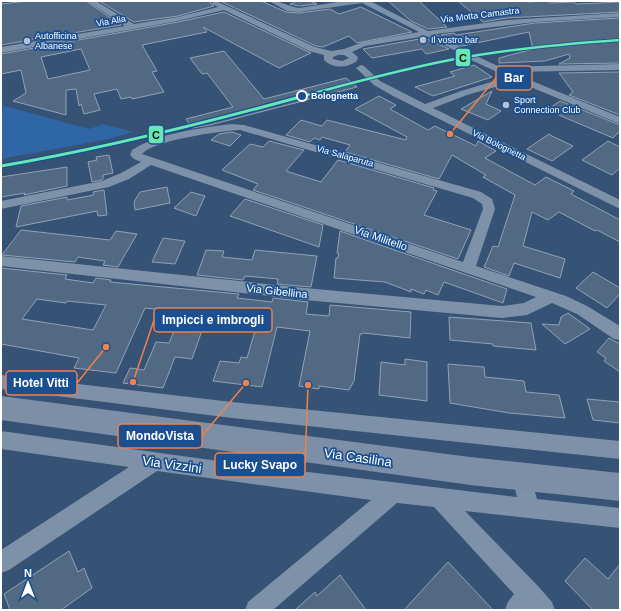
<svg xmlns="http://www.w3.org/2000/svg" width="621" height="611" font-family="Helvetica,sans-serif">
	<rect width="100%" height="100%" fill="#365274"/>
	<!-- green -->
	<path fill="#2f66a5" d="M1,105L89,129L103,124L133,132L109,139L1,159Z"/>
	<!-- building -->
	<g fill="#526984" stroke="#92a2b6" fill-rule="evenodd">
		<path d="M28,1H86L121,25L1,45V4Z"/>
		<path d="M99,1H212L210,3L214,6L178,16L134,22Z"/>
		<path d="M220,1H261L286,12L299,13L330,9L339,14L361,7L412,32L357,43L349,36L323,47L316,46Z"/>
		<path d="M297,1H310L317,4L299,6L290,4Z"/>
		<path d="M388,1H419L447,27L428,29L411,21Z"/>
		<path d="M458,1H527V2L547,1L550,3L574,2L576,4L620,2V12L507,18L483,22Z"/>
		<path d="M224,12L311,53L279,68L203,27L207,32L142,45L157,71L152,72L164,92L132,99L131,97L121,99L117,89L94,94L100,110L84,114L81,104L79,106L76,89L66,90V115L13,101L26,93L21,70L1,74V54L178,22ZM81,49L90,70L48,79L41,57Z"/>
		<path d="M620,18V63L559,64L570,58L569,54L545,61L499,63V58L533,49L529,32L462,46L441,35L454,33L456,35L535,23Z"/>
		<path d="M425,38L449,49L426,54L422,49L372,58L363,49Z"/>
		<path d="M224,51L264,99L346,78L357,87L210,125L192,128L186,119L233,107L207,73L202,74L190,58Z"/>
		<path d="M474,65L492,77L433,96L415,87L455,76L450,72Z"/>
		<path d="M620,72V115L569,95L573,92L559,73Z"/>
		<path d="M492,91L486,104L501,111L488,120L461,109Z"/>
		<path d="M379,96L396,105L390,109L428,130L435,126L470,143L476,146L478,141L496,151L485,158L535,185L546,177L574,191L571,194L620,220V242L597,230L595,231L559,212L548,220L532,212L523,246L565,259L560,278L514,263L509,276L484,267L493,246L498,247L515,195L483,177L486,175L452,155L439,179L345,152L350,145L322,137L320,140L314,138L310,142L286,135L301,120L322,126L327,120L406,140L407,137L355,109Z"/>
		<path d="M560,101L620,125V131L613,138L547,110Z"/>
		<path d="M232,132L241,135L230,146L211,140L219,134Z"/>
		<path d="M549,134L552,136L573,146L552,161L527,149Z"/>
		<path d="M269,141L304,150L286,171L321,182L338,160L434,188L433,190L437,191L424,215L471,230L458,259L253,190L258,184L222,170L250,144L263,147Z"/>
		<path d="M608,141L620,147V168L612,175L582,160Z"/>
		<path d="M109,155L113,173L103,175V179L102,180L92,182L88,162L97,160L96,157Z"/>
		<path d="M67,167V186L24,195L25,193L1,197V177Z"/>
		<path d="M167,187L170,203L135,210L134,202L140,192Z"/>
		<path d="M104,190L107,215L98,216L97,211L16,227L21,206L67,197V200L94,195L93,192Z"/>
		<path d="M191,192L205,196L196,216L174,208Z"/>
		<path d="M245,199L323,225L319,247L230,216Z"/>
		<path d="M21,230L110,240L116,231L137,234L118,267L103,265L105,261L78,257L75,262L2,255Z"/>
		<path d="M340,231L507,289L503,303L444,282L438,295L426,290L424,294L411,289V292L385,282L334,278L336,258H338L339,253H337Z"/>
		<path d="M163,238L185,241L175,264L152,262Z"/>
		<path d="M206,250L224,251L222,257L252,260L255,250L317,256L311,287L277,284L278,279L245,276L243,280L197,275Z"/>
		<path d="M1,268L67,275L65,279L93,283L96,278L111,280L110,282L239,294L237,298L272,302L273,298L308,302L306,314L329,316L330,305L411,312L410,338L363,333L362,334H360L354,381L349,390L319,386V389L299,386L310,331L277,327L262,387L213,381L220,361L239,363L241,357L247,358L257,324L206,319L192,359L175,357L163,388L123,383L130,368L144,370L156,342L169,343L182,312L145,308L116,373L74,368L79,358L1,344ZM37,299L66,303L67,301L106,305L93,330L22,319Z"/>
		<path d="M593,272L620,288V294L607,308L576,288Z"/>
		<path d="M568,313L590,329L565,344L542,324L559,325L561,317Z"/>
		<path d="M449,317L531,323L536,350L493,346V344L450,340Z"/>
		<path d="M609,338L618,343L620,342V372L604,361L606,358L597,352Z"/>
		<path d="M405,359L427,362V401L379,395L381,362L405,365Z"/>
		<path d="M448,364L484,367L485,377L524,381L526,392L559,395L565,418L509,413L450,403Z"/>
		<path d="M587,399L620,402V423L593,420Z"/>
		<path d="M69,551L78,572L84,568L92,588L61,610H10L4,594Z"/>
		<path d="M585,558L608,579L620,564V610H593L565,581Z"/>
		<path d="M448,562L493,610H404Z"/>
		<path d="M340,575L366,610H295L315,592L317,596Z"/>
	</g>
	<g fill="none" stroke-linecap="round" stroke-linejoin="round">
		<!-- minor -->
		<g fill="#7d92a8" fill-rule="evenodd">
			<path d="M87,1H96L134,24L178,17L218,7L211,3L216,1L315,47L331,51L344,49L363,42L419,32L362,3L299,12L287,11L269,1C282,1 287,6 299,8L344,1H370L428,31L507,20L620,13V17L535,22L436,34L461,47L462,49L461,51L458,52L426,36L365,46L352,52L358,57L357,61C348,68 333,69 324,60V55L309,51L224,10L178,21L1,53V47L125,26ZM338,55H344L349,58L342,61L333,59V57Z"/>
			<path d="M474,55L500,67L620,64V70L510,72L620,117V124L516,81L467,95L433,108L620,200V209L393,96L374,85L356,68L361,65L364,66L380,81L425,104L461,91L508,77L471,60L470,58L471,56Z"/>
			<path d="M231,124L244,125L481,192L492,199L495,209L476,266L566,296L587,306L620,326V340L614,339L577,314L552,303L527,315L502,318L305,300L1,266V256L305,288L502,306L524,303L536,297L151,165L129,179L109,187L1,209V201L102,181L121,173L141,162L134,159L130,155L132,150C158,133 201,128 231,124ZM240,130L473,198L482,204L483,209L463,262L142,154C154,140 220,131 240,130Z"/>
			<path d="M1,375L232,402L620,441V459L232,418L1,389Z"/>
			<path d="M1,431L233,463L517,497L512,477L515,470L522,467L529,470L537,499L620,508V528L465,511L537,585L552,602L555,610H505L508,602L514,594L434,507L397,503L273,610H245L248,602L371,500L157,471L9,570L1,573V550L129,467L1,449Z"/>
		</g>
		<!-- primary -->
		<path fill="#7d8ea7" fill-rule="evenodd" d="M1,396L470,457L620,473V501L470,485L1,420Z"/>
		<!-- metro-1-far1 casing -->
		<g stroke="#1b4f8f" stroke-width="4">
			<path id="metro-1-far1" d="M296,98C347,84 399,70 450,60C506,49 563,44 620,40"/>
		</g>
		<!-- metro-1 casing -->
		<g stroke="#1b4f8f" stroke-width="5.5">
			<path id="metro-1" d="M1,166C102,149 201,124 300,97"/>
		</g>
		<!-- metro-1-far1 -->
		<use href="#metro-1-far1" stroke="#66e7b3" stroke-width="2.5"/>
		<!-- metro-1 -->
		<use href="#metro-1" stroke="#66e7b3" stroke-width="3"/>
	</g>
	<!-- markers -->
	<g fill="#b9c2ce" stroke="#1b4f8f" stroke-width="1.5">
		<circle cx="423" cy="40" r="4"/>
		<circle cx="27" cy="41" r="4"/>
		<circle cx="506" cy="105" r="4"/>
	</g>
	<circle fill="#1b4f8f" stroke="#fff" stroke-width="2" cx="302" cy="96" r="5"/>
	<g text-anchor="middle" stroke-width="3.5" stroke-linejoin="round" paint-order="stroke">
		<!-- far-street labels -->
		<g font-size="9" fill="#fff" stroke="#1b4f8f">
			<text transform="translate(480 15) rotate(-7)" y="3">Via Motta Camastra</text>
			<text transform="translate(111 21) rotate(-10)" y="3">Via Alia</text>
			<text transform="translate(499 145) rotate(26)" y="3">Via Bolognetta</text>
			<text transform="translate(345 156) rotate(16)" y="3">Via Salaparuta</text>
		</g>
		<!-- far-poi labels -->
		<g font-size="9" fill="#fff" stroke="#1b4f8f" text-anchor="start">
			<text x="35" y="39">Autofficina<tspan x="35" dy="10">Albanese</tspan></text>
			<text x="431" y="43">Il vostro bar</text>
			<text x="514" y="103">Sport<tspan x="514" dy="10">Connection Club</tspan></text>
		</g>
		<!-- far-stop labels -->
		<g font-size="9" font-weight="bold" fill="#fff" stroke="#1b4f8f" text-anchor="start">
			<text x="311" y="99">Bolognetta</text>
		</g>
		<!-- street labels -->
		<g font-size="11" fill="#fff" stroke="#1b4f8f">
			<text transform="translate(381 238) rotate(19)" y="4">Via Militello</text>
			<text transform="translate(277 291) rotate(6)" y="4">Via Gibellina</text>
		</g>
		<!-- near-street labels -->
		<g font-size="13" fill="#fff" stroke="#1b4f8f">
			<text transform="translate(358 457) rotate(8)" y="5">Via Casilina</text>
			<text transform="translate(172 464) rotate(8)" y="5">Via Vizzini</text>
		</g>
	</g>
	<!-- callouts -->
	<path fill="none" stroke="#ee8249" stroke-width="1.5" d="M450 134L496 78M133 382L154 320M106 347L77 383M246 383L202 436M308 385L305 465"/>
	<g fill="#ee8249" stroke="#1b4f8f" stroke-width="1.5">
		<circle cx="450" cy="134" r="4"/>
		<circle cx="133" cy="382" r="4"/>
		<circle cx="106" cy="347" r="4"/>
		<circle cx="246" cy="383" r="4"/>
		<circle cx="308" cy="385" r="4"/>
	</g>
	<g fill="#1b4f8f" stroke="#ee8249" stroke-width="1.5">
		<rect x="496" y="66" width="36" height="24" rx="4"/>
		<rect x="154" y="308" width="118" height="24" rx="4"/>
		<rect x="6" y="371" width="71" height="24" rx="4"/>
		<rect x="118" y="424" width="84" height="24" rx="4"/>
		<rect x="215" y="453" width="90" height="24" rx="4"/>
	</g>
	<g font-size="12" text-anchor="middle" font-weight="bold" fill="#fff">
		<text x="514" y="82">Bar</text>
		<text x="213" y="324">Impicci e imbrogli</text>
		<text x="41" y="387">Hotel Vitti</text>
		<text x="160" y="440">MondoVista</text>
		<text x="260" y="469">Lucky Svapo</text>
	</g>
	<g stroke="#1b4f8f" stroke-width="1.5">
		<rect x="455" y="48" width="16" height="19" rx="4" fill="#66e7b3"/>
		<rect x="148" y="125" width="16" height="19" rx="4" fill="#66e7b3"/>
	</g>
	<g font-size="11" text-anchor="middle" font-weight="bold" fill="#111">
		<text x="463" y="62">C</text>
		<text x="156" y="139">C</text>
	</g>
	<!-- border -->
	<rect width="621" height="611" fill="none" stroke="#ffffff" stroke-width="4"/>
	<!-- north arrow -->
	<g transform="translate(28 583)" stroke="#1b4f8f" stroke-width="3" paint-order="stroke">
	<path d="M0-3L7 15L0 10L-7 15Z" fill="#ffffff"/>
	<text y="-6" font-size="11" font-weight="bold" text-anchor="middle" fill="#ffffff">N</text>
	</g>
</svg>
